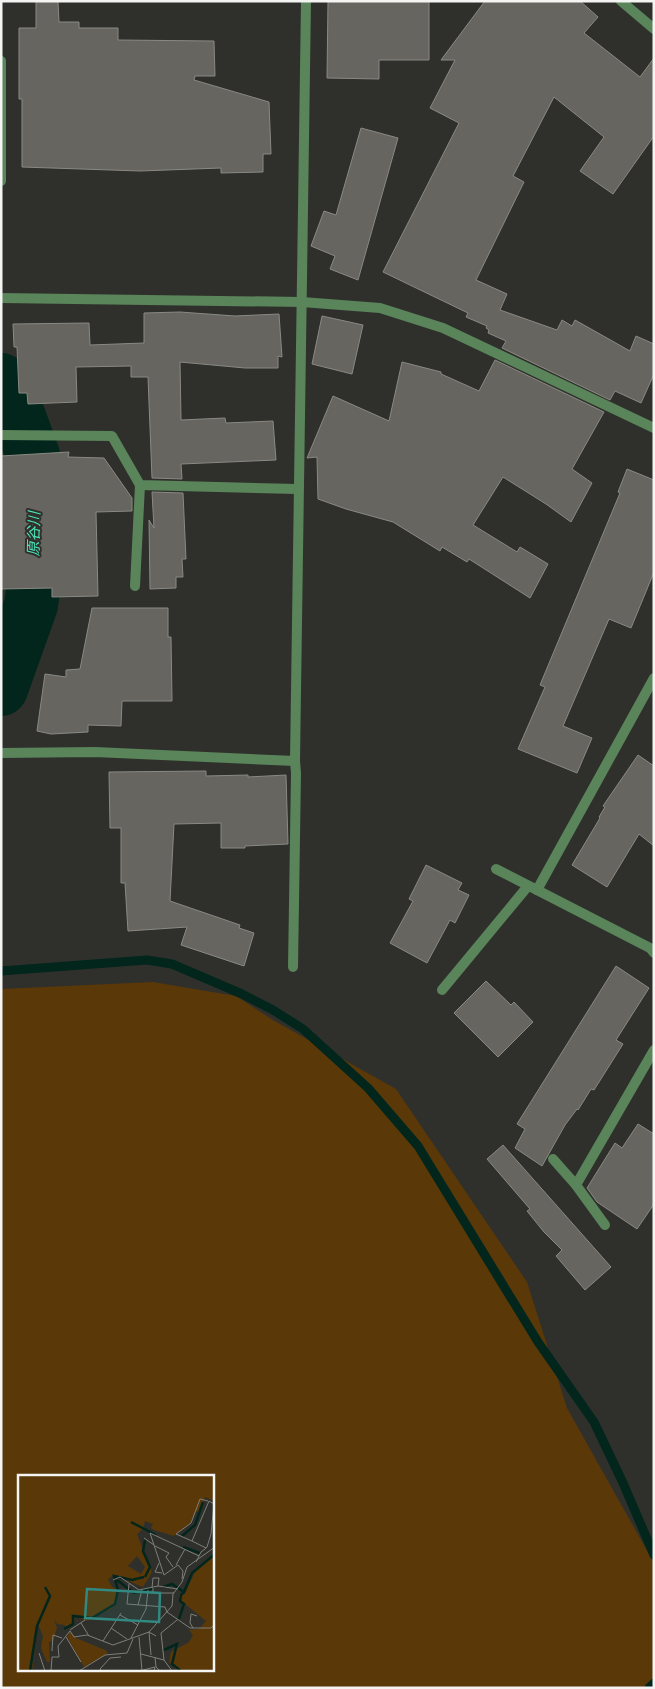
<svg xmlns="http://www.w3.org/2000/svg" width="655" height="1689" font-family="Figtree,'Noto Sans JP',sans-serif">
	<rect width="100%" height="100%" fill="#2f302c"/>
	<!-- green -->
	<path fill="#5a3808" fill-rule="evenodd" d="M153,982L236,996L273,1020L396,1089L527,1282L567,1408L654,1563V1688H1V989ZM19,1476H212V1670H19Z"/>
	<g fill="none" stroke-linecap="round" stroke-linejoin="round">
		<!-- stream -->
		<g stroke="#02261c" stroke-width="9">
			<path d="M1,971L147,960L172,964L242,994L273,1010L303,1029L368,1088L418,1146L538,1342L594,1422L623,1483L654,1555"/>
			<path d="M649,1688L654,1683"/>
		</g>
		<!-- river -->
		<path stroke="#02261c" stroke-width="54" d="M1,380L19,417L33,455L36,534V570L31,605L1,689"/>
	</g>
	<!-- building -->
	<g fill="#666560" stroke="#8a8984">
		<path d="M36,1H58L59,22H79V28H118V40L214,41L215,76H195L194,80L269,102L271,154H263V172L221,173V168L140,171L22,167V99H19V28H36Z"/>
		<path d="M328,1H429V60H379V79L327,78Z"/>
		<path d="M485,1H580L598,17L584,33L640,77L654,58V136L613,194L580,171L604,137L554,97L513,176L524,182L476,280L507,294L500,310L557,330L562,320L572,326L575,320L630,351L636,336L654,344V374L641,403L615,391L610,400L502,348L506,341L488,333L489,330L486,328L487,326L466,317L468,313L383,272L459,123L430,108L455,60H441Z"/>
		<path d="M361,128L398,138L358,280L330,269L335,256L311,246L324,211L336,215Z"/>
		<path d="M180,312L235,316L279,314L282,357L278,356V368H245L180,362L181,420L225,418L226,423L273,421L276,460L181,464L182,479L152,478L148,377H131V366L76,367L77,402L28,404L27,393H19L17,347H14L13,324L89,323L90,345L144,343V313Z"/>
		<path d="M322,316L363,325L352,374L312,364Z"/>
		<path d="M495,360L604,412L572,469L592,483L571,522L546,504L503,477L473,525L517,552L520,547L548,564L530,598L469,559L467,562L442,547L440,551L393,522L346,509L318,499L317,457L307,458L333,396L389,421L402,362L441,372V374L479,391Z"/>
		<path d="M69,452L68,457L104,458L132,498V511L96,512L98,596L52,597V588L1,589V456Z"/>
		<path d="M627,469L654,480V572L631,628L609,619L563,726L592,738L577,773L518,749L545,687L540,685L620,493L618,492Z"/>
		<path d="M152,492L183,493L186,559H182L183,577H176V588L150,589L149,520L154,528Z"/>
		<path d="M92,608H168V637H171L172,701H122L121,726L88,725V732L51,734L37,731L45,674L66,677V670L80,669Z"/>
		<path d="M638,755L654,766V846L639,834L607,887L572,865L600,818L599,817L605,807L603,806Z"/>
		<path d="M206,771V776L248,775V777L286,775L288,844L245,846V848H221V823L174,824L170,901L240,925L239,928L254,933L244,966L181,945L187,927L128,931L125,883H121V828H110L109,772Z"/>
		<path d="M426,865L462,883L458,890L469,895L455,923L450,920L427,963L390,943L413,901L409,899Z"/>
		<path d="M616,966L649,988L616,1040L623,1044L594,1090L591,1089L578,1110L577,1109L565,1125L542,1166L515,1148L525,1129L517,1124Z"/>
		<path d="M486,981L511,1005L514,1002L533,1022L498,1057L454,1013Z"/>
		<path d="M638,1124L654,1134V1204L637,1229L597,1202L587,1188L615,1143L622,1148Z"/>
		<path d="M503,1145L611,1267L585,1290L556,1256L562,1250L544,1232L527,1211L530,1209L487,1159Z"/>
	</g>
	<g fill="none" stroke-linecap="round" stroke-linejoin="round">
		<!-- lane -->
		<g stroke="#5a845a" stroke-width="10">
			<path d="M1,61V181"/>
			<path d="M135,586L140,485"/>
			<path d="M293,967L296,773L295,761"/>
			<path d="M442,990L528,886"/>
			<path d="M553,1159L576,1185L605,1225"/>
		</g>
		<!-- street -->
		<g stroke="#5a845a" stroke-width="10">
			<path d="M621,1L654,29"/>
			<path d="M1,298L302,302L380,308L443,328L654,428"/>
			<path d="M1,435L112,436L140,485L297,489"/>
			<path d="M1,753L95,752L295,761C297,508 302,255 306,1"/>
			<path d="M496,869L650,948L654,953"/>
			<path d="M537,890L654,678"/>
			<path d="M576,1185L654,1050"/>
		</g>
	</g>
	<g text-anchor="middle" stroke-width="4" stroke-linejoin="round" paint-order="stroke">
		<!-- water labels -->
		<g font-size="15" font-style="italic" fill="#4be6b9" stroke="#2f302c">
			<text transform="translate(34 534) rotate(-89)" y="5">原谷川</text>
		</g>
	</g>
	<!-- overview -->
	<g transform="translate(18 1475)">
		<rect width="196" height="196" fill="#2f302c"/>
		<path d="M0,0H196V26L187,22L182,38L178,36L172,48L156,61L136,55L133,53L135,49L127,46L125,54L119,59L134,97L125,112L96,100L90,104L94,112L99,114V126L94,133L68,146L57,141L56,149L49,154L47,150L39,149L36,144L39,153L35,166L31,167L32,187H29L23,173L25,161L20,149L14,196H0ZM119,81L127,92L123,99L110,91ZM196,81V196H159L151,187L153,177L171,167L175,160L171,155L181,154L188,146L161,124V120L167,118L177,97ZM52,156L58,163L87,175L90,178L66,192L49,162Z" fill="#5a3808" fill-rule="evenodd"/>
		<path fill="none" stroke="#02261c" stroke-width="2.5" d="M113,47L138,60M164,61L177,50L185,27M127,65L125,76L132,92L127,102M165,72L182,78M99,105L116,118L136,113M145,112L154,109L166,117L174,98L197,79M161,144L166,129L162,126L163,120L166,117M46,154L55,149V141L74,143L97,129L100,115L96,101L114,105L126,102M146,175L159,169L154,189L163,196M12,196L19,151L32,121L27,112"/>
		<path fill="none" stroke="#7e7e7b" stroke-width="1" d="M126,63L136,70L146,100L160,90L165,96L164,104M174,66L158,59L173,48L182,24L190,26M136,70L132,58L181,81M137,71L151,78L148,82L155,92M178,87L183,77L187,74L189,72L193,59L196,29L191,26L174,66L188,73M141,88L137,97L144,98M158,90L167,74M95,105L102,102L121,115L140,111L160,114M111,109L109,129L147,132L149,137L172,153H193L197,149M134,113L135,103H141L140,111M135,113V118H156M120,130L124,115M102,140L120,150M63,148L71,161M93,153L109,164M175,153L172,148L173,139L179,141M52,155L67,145M48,162L63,187M121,162L124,196M113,163L128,134L130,115M85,166L103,138M34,176L35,160L44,163M21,178L27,196M123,179L146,185L154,196M133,180L131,157L138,161M137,182L138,192L142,196M146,185L143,158L159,145M125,195L137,192L136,196M33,196L34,182H41L40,171L52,156L56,162L69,160L95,170L131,157L154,131L155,119L164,107L169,92L197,72M61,196L87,180L109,178L115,164M84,196L82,194L92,183L103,182"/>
		<path fill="#318982" fill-opacity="0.15" stroke="#318982" stroke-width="2.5" d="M69,114L142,118L141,147L67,143Z"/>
		<rect width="196" height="196" fill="none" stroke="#f4f4f2" stroke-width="2.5"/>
	</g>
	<!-- border -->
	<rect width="655" height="1689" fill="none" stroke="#f4f4f2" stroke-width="5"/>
</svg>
